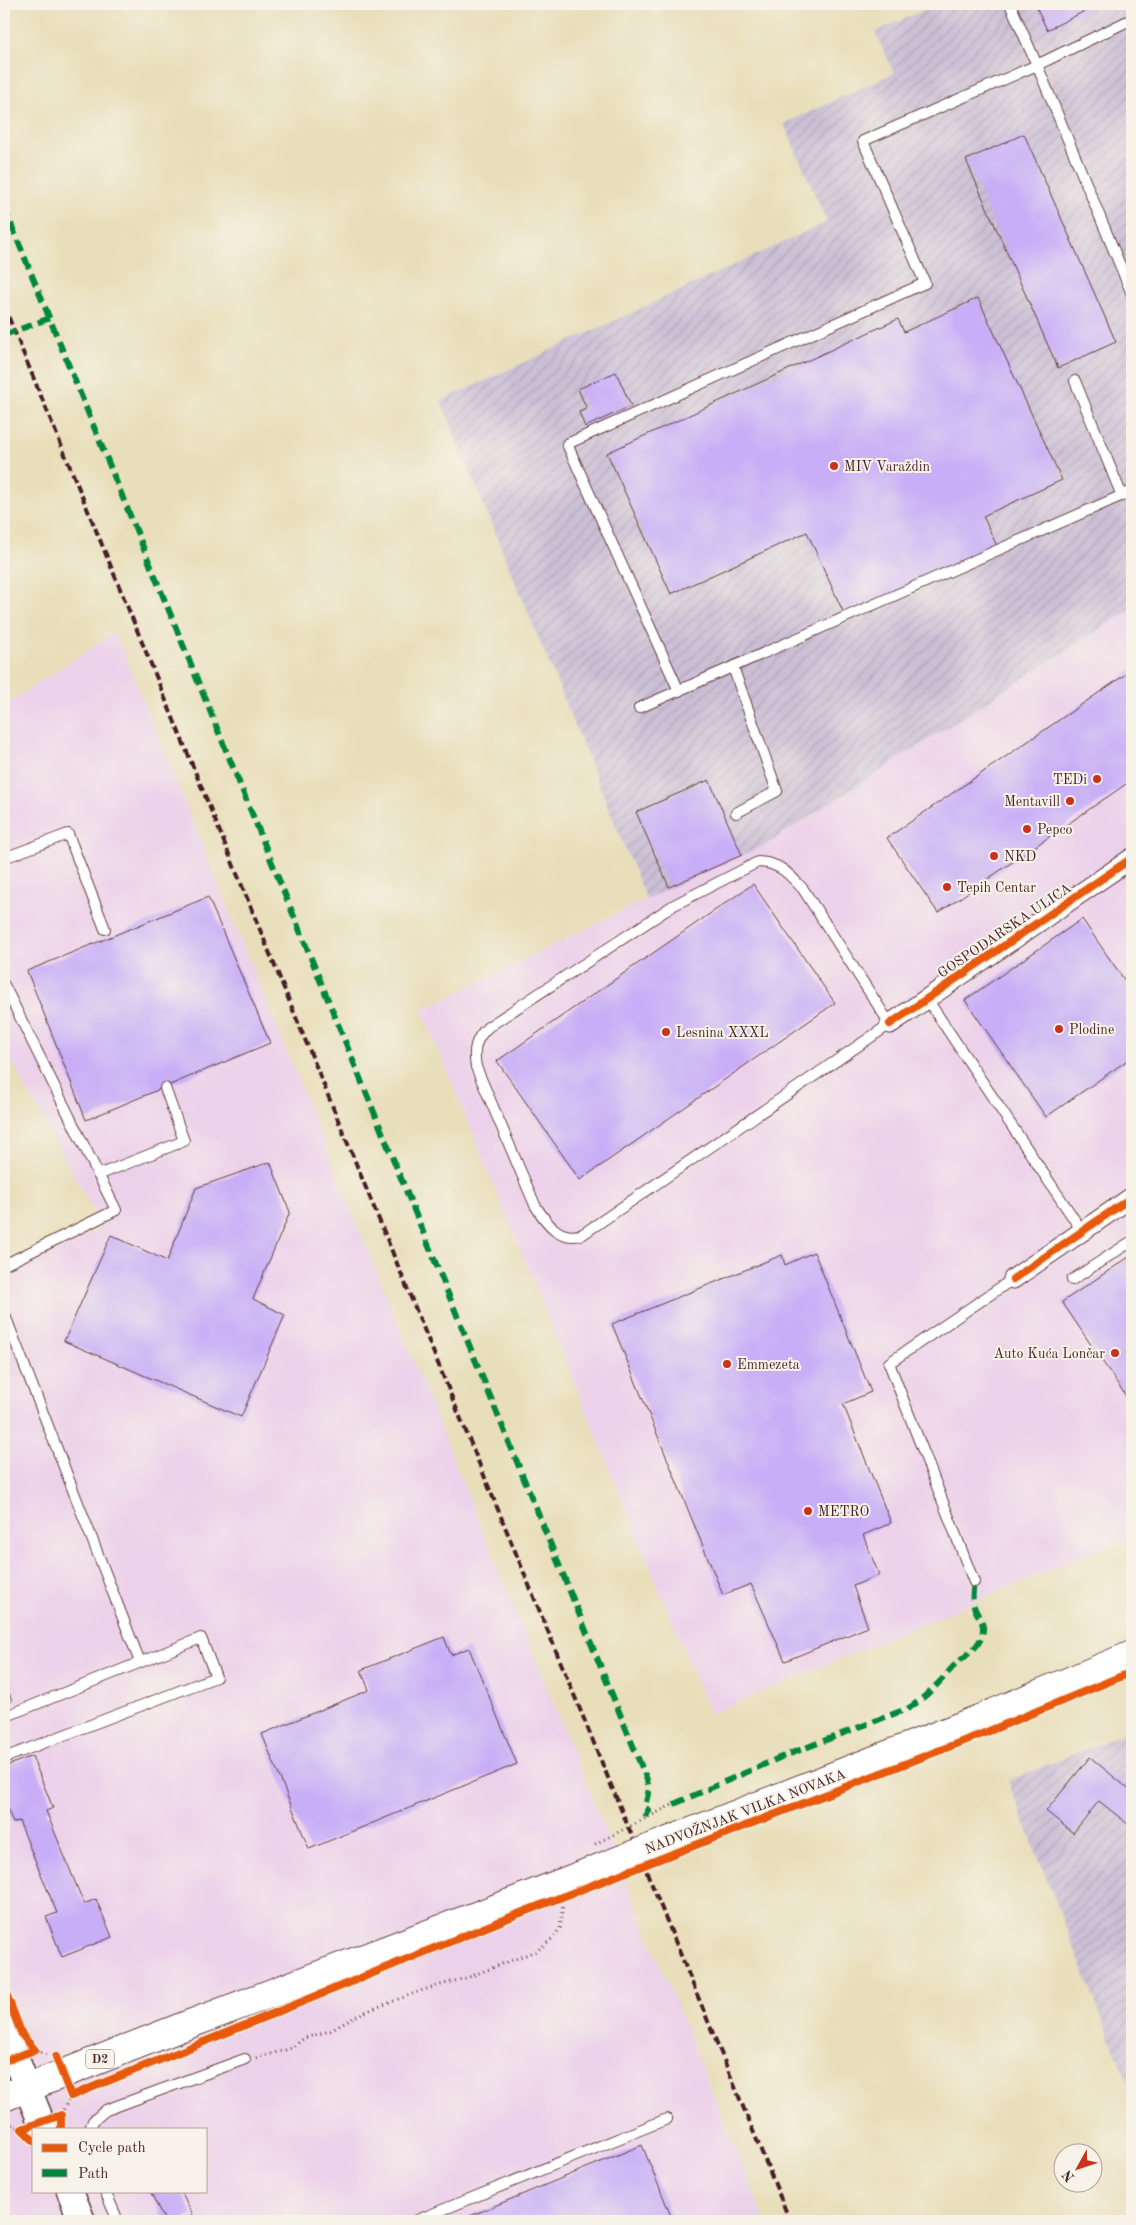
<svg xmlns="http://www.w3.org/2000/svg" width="1136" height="2225" font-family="'Old Standard TT',serif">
	<defs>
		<pattern id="industrial-furrows" width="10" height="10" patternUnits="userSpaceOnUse" patternTransform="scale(1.25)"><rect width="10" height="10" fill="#cbbfd5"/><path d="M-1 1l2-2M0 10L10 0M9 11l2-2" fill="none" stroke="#b0a4b7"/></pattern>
	</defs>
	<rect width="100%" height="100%" fill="#f7f3e8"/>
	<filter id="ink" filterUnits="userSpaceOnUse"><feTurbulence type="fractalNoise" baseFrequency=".02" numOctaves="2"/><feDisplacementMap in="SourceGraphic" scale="10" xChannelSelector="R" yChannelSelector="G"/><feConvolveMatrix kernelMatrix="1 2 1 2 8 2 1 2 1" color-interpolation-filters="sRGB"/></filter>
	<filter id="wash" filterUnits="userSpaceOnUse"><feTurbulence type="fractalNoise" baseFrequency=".0096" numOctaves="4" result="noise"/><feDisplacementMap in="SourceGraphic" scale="20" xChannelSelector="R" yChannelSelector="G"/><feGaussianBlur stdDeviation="1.12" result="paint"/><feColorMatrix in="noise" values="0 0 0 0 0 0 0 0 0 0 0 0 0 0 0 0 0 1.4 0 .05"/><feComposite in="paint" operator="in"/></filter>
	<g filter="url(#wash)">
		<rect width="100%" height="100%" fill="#e8deb9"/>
		<!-- built -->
		<g fill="#ecd1ea" fill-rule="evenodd">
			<path d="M1132,608V1535L710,1714L422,1010L646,899L765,845Z"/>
			<path d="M115,632L765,2221H4V1277L102,1227L4,1047V706ZM34,2129H206V2191H34Z"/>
		</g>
		<!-- industrial -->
		<g fill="url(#industrial-furrows)">
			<path d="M937,4H1132V608L765,845L646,899L441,401L827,222L784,124L894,73L875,32Z"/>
			<path d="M1132,1730V2094L1008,1781Z"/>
		</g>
		<g id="blocks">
			<!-- building -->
			<g fill="#c8aef7">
				<path d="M1035,4H1091L1093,7L1047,30Z"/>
				<path d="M1024,134L1116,342L1058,368L966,160Z"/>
				<path d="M978,298L1062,480L983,516L997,546L845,616L807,532L671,594L607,453L898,319L904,332Z"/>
				<path d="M616,372L631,406L585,427L579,412L587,409L578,389Z"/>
				<path d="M1132,670V780L938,913L887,838Z"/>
				<path d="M709,780L742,855L669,887L636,812Z"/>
				<path d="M753,884L835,1003L580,1180L497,1061Z"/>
				<path d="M208,897L270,1043L86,1120L27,971Z"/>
				<path d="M1082,919L1132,991V1057L1046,1117L965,1000Z"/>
				<path d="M270,1162L290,1212L253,1299L285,1315L241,1417L64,1341L111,1235L167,1261L196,1188Z"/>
				<path d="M814,1252L871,1392L843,1404L891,1523L863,1535L879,1575L853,1586L868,1627L785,1661L751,1584L723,1595L612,1324L782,1255L785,1265Z"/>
				<path d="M1129,1257L1132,1261V1405L1062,1302Z"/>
				<path d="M444,1637L451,1655L469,1648L517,1764L309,1849L262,1734L369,1690L361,1670Z"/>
				<path d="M4,1680L12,1701L4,1704Z"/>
				<path d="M32,1756L53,1808L46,1811L84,1904L96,1899L112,1937L62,1957L46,1917L57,1913L19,1821L13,1823L4,1800V1767Z"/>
				<path d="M1090,1757L1132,1792V1821L1129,1825L1099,1801L1073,1833L1046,1811Z"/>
				<path d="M642,2145L673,2221H458Z"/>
				<path d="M150,2191H181L193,2215L180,2221H165Z"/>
			</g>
		</g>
	</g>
	<g filter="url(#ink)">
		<use href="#blocks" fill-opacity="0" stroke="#623c40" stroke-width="1"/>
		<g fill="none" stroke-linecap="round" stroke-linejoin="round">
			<!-- service casing -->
			<g stroke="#623c40" stroke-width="12">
				<g id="service">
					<path d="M1132,19L1037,65L1132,294"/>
					<path d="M1075,381L1122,496"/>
					<path d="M733,667L777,791L736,813"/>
					<path d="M679,691L567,444L925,283L863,141L1037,65L1010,4"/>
					<path d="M639,708L1132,491"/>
					<path d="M4,858L68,834L105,929"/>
					<path d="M758,862C780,863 788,873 803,889L890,1024L583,1234C560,1242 546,1223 535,1205L476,1067C473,1050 475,1039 488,1027L674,905Z"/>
					<path d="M4,985L116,1210L4,1265"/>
					<path d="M927,999L1082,1231"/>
					<path d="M98,1175L184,1141L165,1088"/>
					<path d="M1072,1280L1129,1243L1132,1247"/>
					<path d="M4,1313L140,1662"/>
					<path d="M974,1582L889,1363L1013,1279"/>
					<path d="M4,1717L201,1638L216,1677L4,1758"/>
					<path d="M90,2129L93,2121L106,2110L245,2059"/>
					<path d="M105,2191L118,2221"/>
					<path d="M415,2221L667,2119"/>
				</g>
			</g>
			<!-- minor casing -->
			<g stroke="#623c40" stroke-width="21">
				<g id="minor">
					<path d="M890,1024L1132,858"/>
					<path d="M1013,1279L1132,1197"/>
				</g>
			</g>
			<!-- secondary casing -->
			<g stroke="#623c40" stroke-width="29">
				<g id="secondary">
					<path d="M4,2030L44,2129"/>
					<path d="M70,2191L82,2221"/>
				</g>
			</g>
			<!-- primary casing -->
			<g stroke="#623c40" stroke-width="30">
				<g id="primary">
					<path d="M979,1719L1132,1655"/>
					<path d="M4,2097L174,2030L510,1903"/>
				</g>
			</g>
			<!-- path -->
			<g stroke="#623c40" stroke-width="3" stroke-dasharray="1 4" stroke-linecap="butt">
				<path d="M595,1844L674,1804"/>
				<path d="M36,2050L48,2056"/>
				<path d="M256,2058L292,2048L304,2038L330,2031L362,2013L423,1990L469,1977L538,1950L553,1938L560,1928L563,1905"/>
				<path d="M61,2114L71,2096"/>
				<path d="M7,2123L20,2128"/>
			</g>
			<!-- service -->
			<use href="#service" stroke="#fff" stroke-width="10"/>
			<!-- minor -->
			<use href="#minor" stroke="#fff" stroke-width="19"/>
			<!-- secondary -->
			<use href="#secondary" stroke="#fff" stroke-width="26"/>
			<!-- primary -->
			<use href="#primary" stroke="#fff" stroke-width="28"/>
			<!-- rail -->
			<path stroke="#4a1f2b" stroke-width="4" stroke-dasharray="8 4" stroke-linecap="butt" d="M4,306L790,2221"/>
			<!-- primary-bridge casing -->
			<g stroke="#623c40" stroke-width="30" stroke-linecap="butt">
				<path id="primary-bridge" d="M510,1903L979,1719"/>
			</g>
			<!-- primary-bridge -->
			<use href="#primary-bridge" stroke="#fff" stroke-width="28"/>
			<!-- quiet -->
			<g stroke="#00873e" stroke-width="6" stroke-dasharray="12 6" stroke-linecap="butt">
				<path d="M4,207L647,1780L649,1789L645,1807L649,1811L642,1822"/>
				<path d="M4,335L50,318"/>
				<path d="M674,1804L779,1758L909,1708C926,1697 938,1684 952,1668C962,1657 982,1648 983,1630C984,1621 978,1617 975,1609C971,1600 973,1591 974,1582"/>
			</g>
			<!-- cycleway casing -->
			<g stroke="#f7f3e8" stroke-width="11">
				<g id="cycleway">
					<path d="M890,1024L1132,858"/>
					<path d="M1013,1279L1132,1197"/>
					<path d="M4,1988L22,2035L35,2050L4,2061"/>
					<path d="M56,2057L71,2096L518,1914L982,1734L1132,1672"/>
					<path d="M34,2141L22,2129L61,2115V2129"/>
				</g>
			</g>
			<!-- cycleway -->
			<use href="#cycleway" stroke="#e8590c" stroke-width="8"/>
		</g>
	</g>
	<!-- markers -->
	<g fill="#c8321e" stroke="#f7f3e8" stroke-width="2">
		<circle cx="834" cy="466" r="5"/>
		<circle cx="1097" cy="779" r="5"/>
		<circle cx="1070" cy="801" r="5"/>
		<circle cx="1027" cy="829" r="5"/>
		<circle cx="994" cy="856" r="5"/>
		<circle cx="947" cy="887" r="5"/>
		<circle cx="1059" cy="1029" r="5"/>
		<circle cx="666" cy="1032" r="5"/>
		<circle cx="1115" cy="1353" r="5"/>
		<circle cx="727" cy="1364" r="5"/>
		<circle cx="808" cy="1511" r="5"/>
	</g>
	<g text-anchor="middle" stroke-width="4" stroke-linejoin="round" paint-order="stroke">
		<!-- shield labels -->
		<rect fill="#f7f3e8" stroke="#7e5f64" stroke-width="1" x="86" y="2049.5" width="28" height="19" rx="4"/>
		<g font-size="12" font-weight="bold" fill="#4a1f2b">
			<text x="100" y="2063">D2</text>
		</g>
		<!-- poi labels -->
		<g font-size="14" fill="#4a1f2b" stroke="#f7f3e8" text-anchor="start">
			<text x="844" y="471">MIV Varaždin</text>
			<text x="1087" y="784" text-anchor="end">TEDi</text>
			<text x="1060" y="806" text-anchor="end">Mentavill</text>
			<text x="1037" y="834">Pepco</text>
			<text x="1004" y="861">NKD</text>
			<text x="957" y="892">Tepih Centar</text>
			<text x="1069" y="1034">Plodine</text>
			<text x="676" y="1037">Lesnina XXXL</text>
			<text x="1105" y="1358" text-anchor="end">Auto Kuća Lončar</text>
			<text x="737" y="1369">Emmezeta</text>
			<text x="818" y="1516">METRO</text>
		</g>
		<!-- street labels -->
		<g font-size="14" fill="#4a1f2b" stroke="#f7f3e8">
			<text transform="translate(1004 930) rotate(-34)" y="5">GOSPODARSKA ULICA</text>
			<text transform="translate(745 1811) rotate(-21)" y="5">NADVOŽNJAK VILKA NOVAKA</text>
		</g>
	</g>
	<!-- margin -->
	<rect width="1136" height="2225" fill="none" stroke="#f7f3e8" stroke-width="20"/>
	<!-- legend -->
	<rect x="32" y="2128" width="175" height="65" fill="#f7f3e8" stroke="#b29e9c"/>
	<rect x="42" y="2144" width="25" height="8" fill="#e8590c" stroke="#b29e9c"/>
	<text x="78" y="2152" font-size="15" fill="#4a1f2b">Cycle path</text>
	<rect x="42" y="2169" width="25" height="8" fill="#00873e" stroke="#b29e9c"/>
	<text x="78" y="2178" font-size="15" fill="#4a1f2b">Path</text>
	<!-- north arrow -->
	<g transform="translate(1078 2168) rotate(230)"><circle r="24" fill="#f7f3e8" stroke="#b29e9c"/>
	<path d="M0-4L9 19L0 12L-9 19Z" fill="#c8321e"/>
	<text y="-8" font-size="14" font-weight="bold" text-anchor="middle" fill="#4a1f2b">N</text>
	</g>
</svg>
